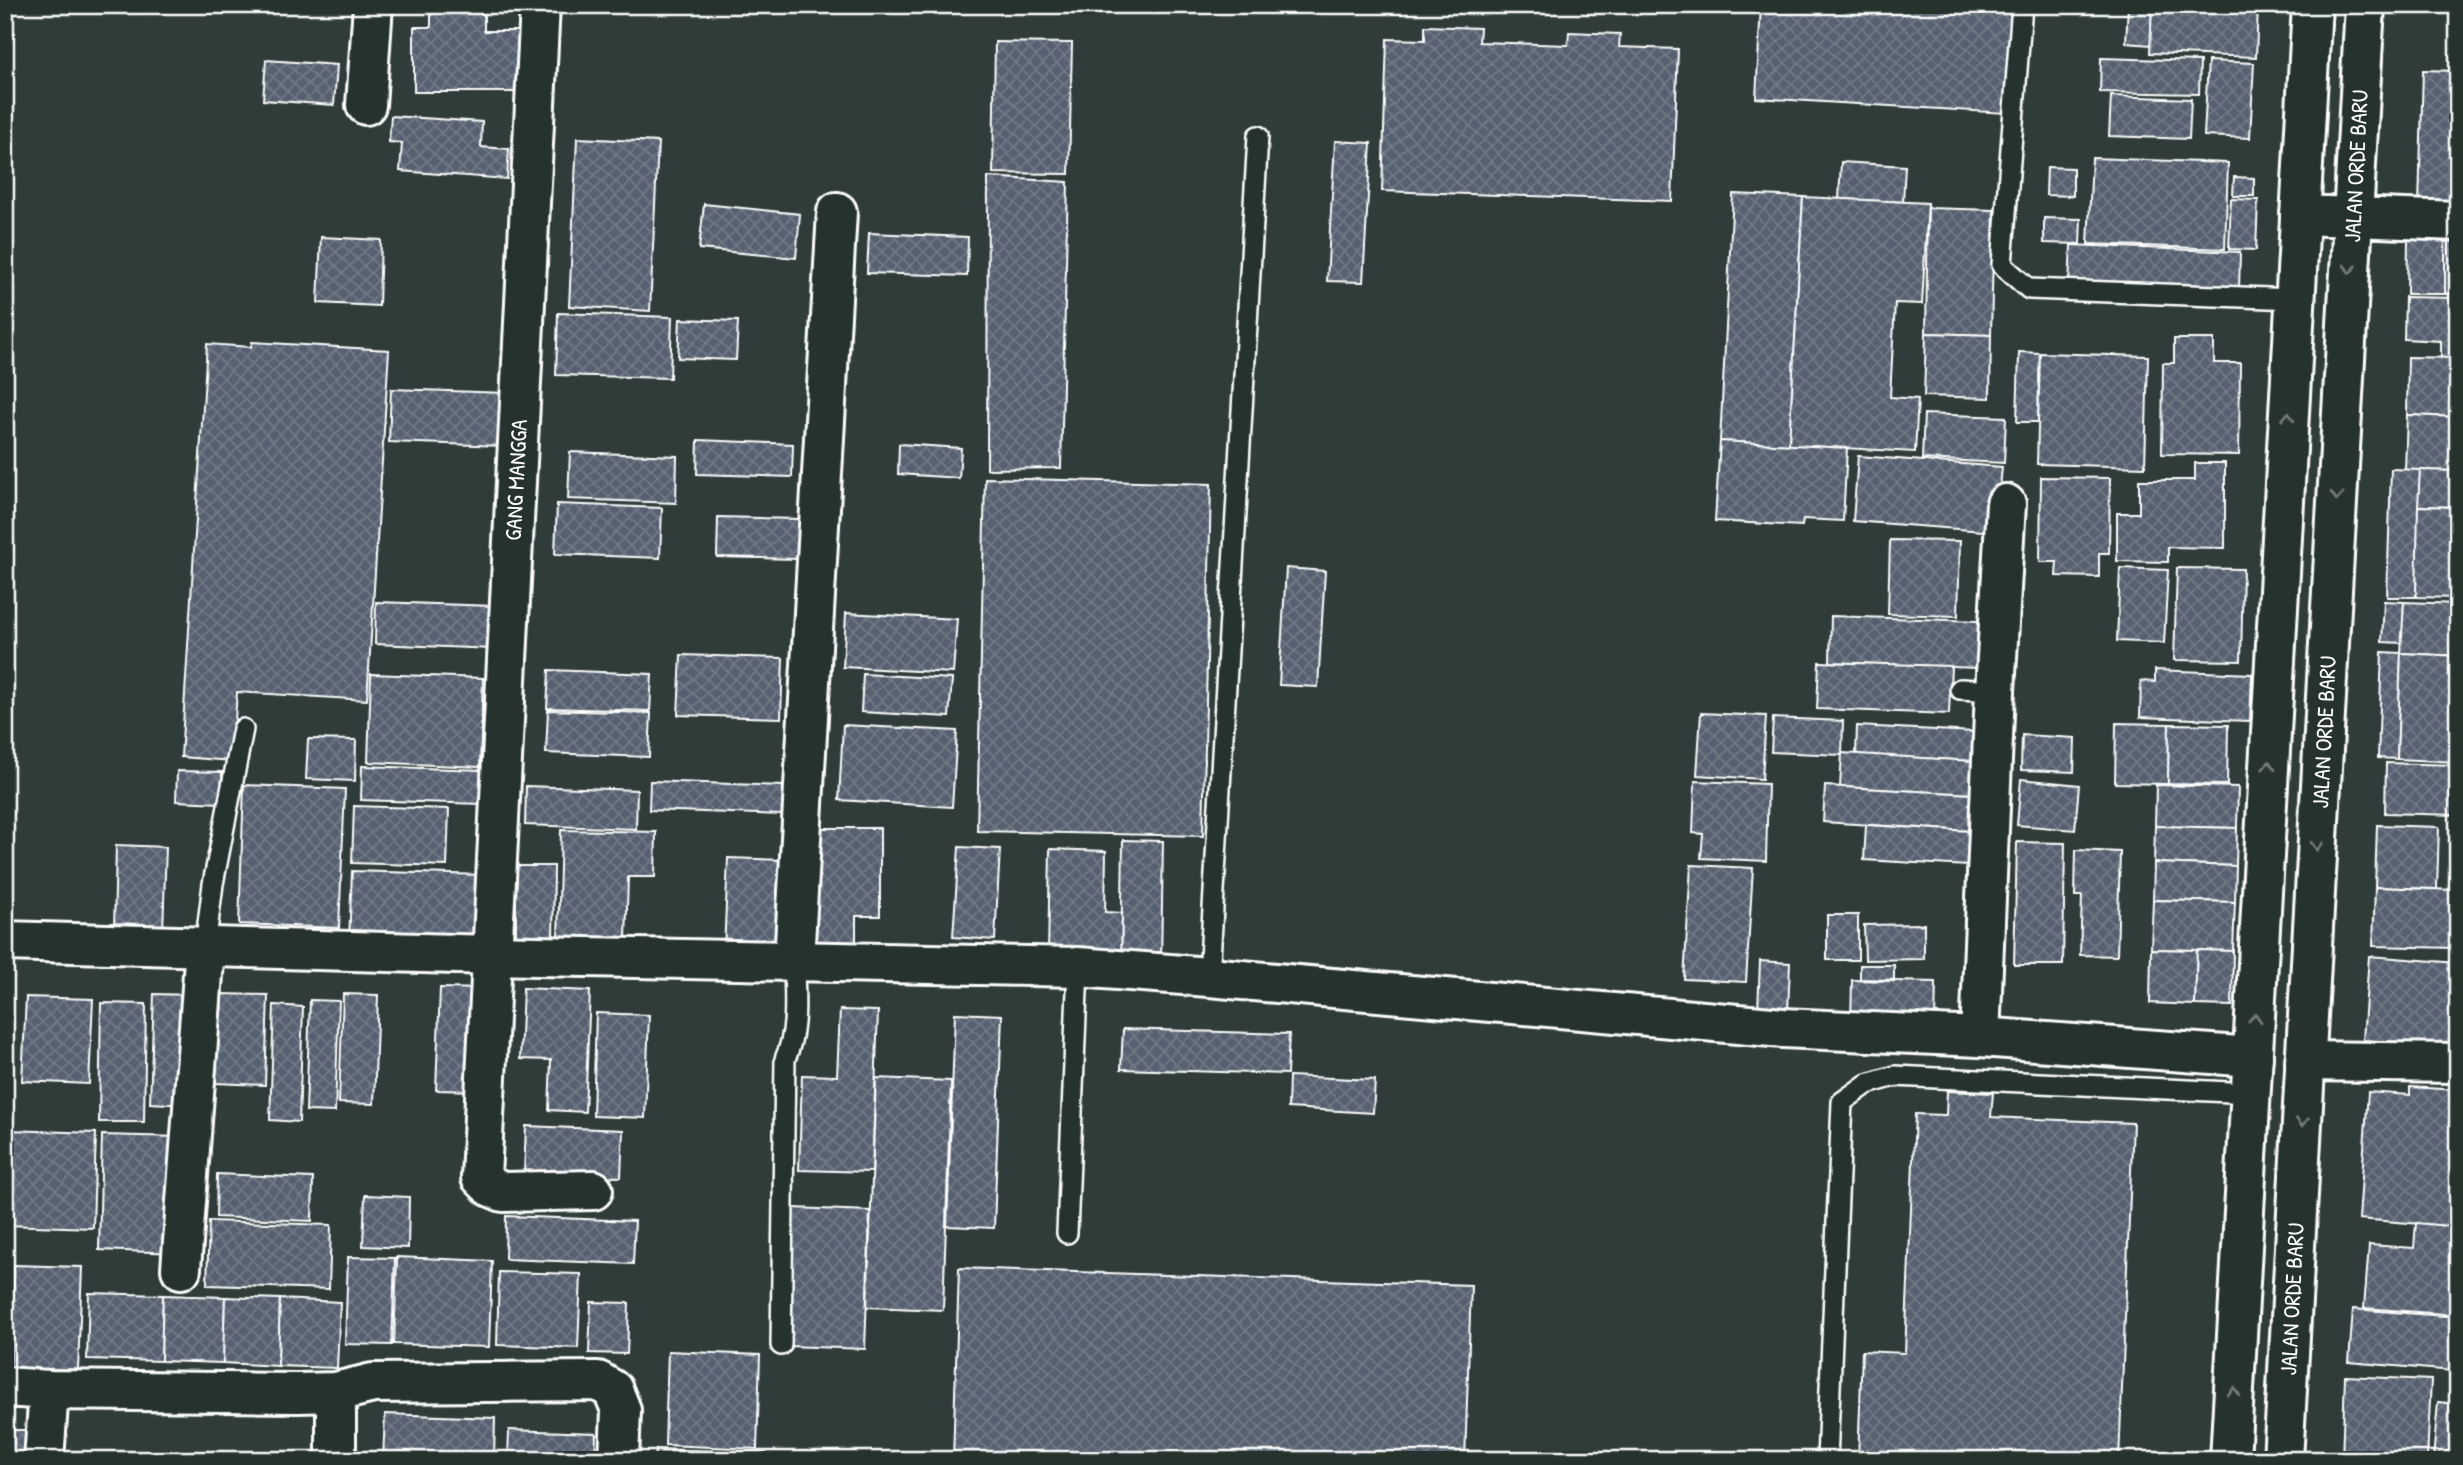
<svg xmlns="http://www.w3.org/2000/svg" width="2463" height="1465" font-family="'Patrick Hand',sans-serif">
	<defs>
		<pattern id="building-cross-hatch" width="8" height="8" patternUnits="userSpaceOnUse" patternTransform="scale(1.75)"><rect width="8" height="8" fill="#57616f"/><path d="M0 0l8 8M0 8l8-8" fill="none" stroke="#707985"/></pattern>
	</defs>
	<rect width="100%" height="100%" fill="#303c3a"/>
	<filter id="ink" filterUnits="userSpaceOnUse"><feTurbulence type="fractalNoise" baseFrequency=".0143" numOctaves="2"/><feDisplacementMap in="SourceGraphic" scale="14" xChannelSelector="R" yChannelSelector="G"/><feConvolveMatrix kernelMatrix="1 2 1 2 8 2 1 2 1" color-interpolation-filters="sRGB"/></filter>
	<g filter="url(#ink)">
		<!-- building -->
		<g fill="url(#building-cross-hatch)" stroke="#fff" stroke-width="2">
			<path d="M431,5H484V31H519V92H414V27H431Z"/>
			<path d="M1761,5H2012L2006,113L1756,98Z"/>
			<path d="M2128,5H2152L2151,45L2126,43Z"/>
			<path d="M2152,5H2258L2256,57L2150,53Z"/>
			<path d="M1425,26L1480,28L1479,42L1568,45L1569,32L1620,34L1619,47L1678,49L1672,201L1382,191L1387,39L1425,40Z"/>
			<path d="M995,42L1072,43L1069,174L993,173Z"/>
			<path d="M2101,58L2200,61L2199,94L2100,92Z"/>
			<path d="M266,60L337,65L334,105L263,100Z"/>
			<path d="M2208,61L2254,63L2250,138L2204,136Z"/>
			<path d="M2423,70L2458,71V206L2419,205Z"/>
			<path d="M2111,96L2191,99L2189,139L2109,136Z"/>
			<path d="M391,116L482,122L481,147L509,149L507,179L400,171L402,143L389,142Z"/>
			<path d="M577,138L658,142L650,311L569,306Z"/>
			<path d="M1335,141L1371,143L1363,282L1327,281Z"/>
			<path d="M2092,158L2228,163L2225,249L2088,244Z"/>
			<path d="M1841,162L1905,166L1903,202L1839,199Z"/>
			<path d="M2047,167L2073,168V196L2046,195Z"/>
			<path d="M988,177L1068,182L1061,468L987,469Z"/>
			<path d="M2234,177L2254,178V196H2233Z"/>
			<path d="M1733,194L1803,197L1789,445L1720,441Z"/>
			<path d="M1803,197L1928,203L1922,304L1895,303L1890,397L1918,399L1915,452L1789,445Z"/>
			<path d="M2231,199L2258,200L2256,250L2229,249Z"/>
			<path d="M704,204L800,214L796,258L699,249Z"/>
			<path d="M1928,208L1994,210L1991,335L1926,333Z"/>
			<path d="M2044,218L2081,219L2080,244L2044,243Z"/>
			<path d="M869,233L968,237L967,276L867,273Z"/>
			<path d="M321,237L381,240L379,306L318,303Z"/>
			<path d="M2408,239H2445V294H2407Z"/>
			<rect x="2445" y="239" width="13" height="55"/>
			<path d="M2071,245L2240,252L2239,291L2069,284Z"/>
			<path d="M2405,297L2458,298V358H2441V341L2404,339Z"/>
			<path d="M558,313L672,317L670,378L556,375Z"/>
			<path d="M680,319L738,321L736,360L678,358Z"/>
			<path d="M1926,333L1991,335L1990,398L1924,396Z"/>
			<path d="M2174,339H2214V363H2240L2239,455L2162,454L2163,363H2174Z"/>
			<path d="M252,342L389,350L367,700L237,692L232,761L181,757L207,344L251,347Z"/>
			<path d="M2019,352L2040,353L2038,422H2017Z"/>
			<path d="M2040,353L2148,356L2145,467L2037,464Z"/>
			<path d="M2408,357L2458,358V417L2407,415Z"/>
			<path d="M391,389L506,393L504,446L389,442Z"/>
			<path d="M1924,414L2006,417L2004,463L1922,459Z"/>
			<path d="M2407,415L2458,417V471L2405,470Z"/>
			<path d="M698,440L793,444L792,477L697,474Z"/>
			<path d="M1720,441L1847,448L1843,521L1803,519L1802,526L1715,521Z"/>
			<path d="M899,444L961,448L959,478L898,474Z"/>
			<path d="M570,452L677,456L676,503L568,499Z"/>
			<path d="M1858,456L2002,467L1996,532L1853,521Z"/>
			<path d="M2195,463H2225V548L2168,547V562L2117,561V513H2139V480H2195Z"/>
			<path d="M2391,469L2420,470L2416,597H2387Z"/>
			<path d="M2420,470L2458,471V507L2418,506Z"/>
			<path d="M2041,477L2110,478L2109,553H2099V577L2056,576L2057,562H2040Z"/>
			<path d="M985,478L1211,484L1203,836L977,831Z"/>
			<path d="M557,504L662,508L660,558L555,554Z"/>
			<path d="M2418,506L2458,507V598L2416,597Z"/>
			<path d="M718,517L800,519L799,559L717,557Z"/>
			<path d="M1890,540L1960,541L1958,616L1888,614Z"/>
			<path d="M1286,568L1325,571L1318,687L1279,685Z"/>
			<path d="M2120,568L2168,570L2164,643L2117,641Z"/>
			<path d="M2177,568L2243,569L2241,661L2174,660Z"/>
			<path d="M2384,601L2404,602L2402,643L2382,642Z"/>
			<path d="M376,602L495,606L493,649L375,644Z"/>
			<path d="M2404,602L2458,604V656L2401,653Z"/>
			<path d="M846,613L957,619L953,673L843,667Z"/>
			<path d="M1831,616L1979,621L1977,668L1830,662Z"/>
			<path d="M2382,652L2401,653L2397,759L2378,758Z"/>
			<path d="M2401,653L2458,656V762L2397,759Z"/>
			<path d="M681,655L783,658L781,718L678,715Z"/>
			<path d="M1819,662L1951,666L1949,714L1817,709Z"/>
			<path d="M549,670L652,674L650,711L547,708Z"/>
			<path d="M2155,670L2252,674L2250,721L2140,717L2141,681L2155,682Z"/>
			<path d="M371,674L483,678L480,767L368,762Z"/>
			<path d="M863,674L952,679L949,717L861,712Z"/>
			<path d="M548,710L651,713L649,757L546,753Z"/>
			<path d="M1701,713L1766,716L1762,779L1697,775Z"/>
			<path d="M1773,718L1843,721L1842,755L1771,752Z"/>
			<path d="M2116,723L2169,724L2168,784L2115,783Z"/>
			<path d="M2169,724L2228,725L2227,785L2168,784Z"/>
			<path d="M843,725L957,731L952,807L839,800Z"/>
			<path d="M1857,726L1975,732L1973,761L1856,755Z"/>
			<path d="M2022,735L2075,738L2074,772L2021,770Z"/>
			<path d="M308,739L356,740L355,781L306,779Z"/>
			<path d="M1842,753L1973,761L1972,794L1840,787Z"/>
			<path d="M2386,763L2456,765L2455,815L2385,813Z"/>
			<path d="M362,766L482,770L481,804L361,800Z"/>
			<path d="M177,771L222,772L221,803L176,801Z"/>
			<path d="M2021,779L2079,785L2075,830L2017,825Z"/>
			<path d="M650,781L784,786L783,815L649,810Z"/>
			<path d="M1695,781L1768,784L1766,861L1701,858L1703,834L1693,833Z"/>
			<path d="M244,785L345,789L339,928L239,924Z"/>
			<path d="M2156,785L2238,787L2237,828L2155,826Z"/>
			<path d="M526,786L637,790L636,829L525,825Z"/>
			<path d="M1825,786L1972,794L1970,831L1823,822Z"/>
			<path d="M354,806L449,809L447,866L352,863Z"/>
			<path d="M1866,825L1970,831L1968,866L1864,860Z"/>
			<path d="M2377,825L2439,827L2437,889L2375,887Z"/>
			<path d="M2155,826L2237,828L2236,866L2154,863Z"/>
			<path d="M815,828H880V916H856V960H815Z"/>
			<path d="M561,830L656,832L655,877H628L626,941L558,939Z"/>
			<path d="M1123,840L1163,841L1161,967L1121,966Z"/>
			<path d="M2017,842L2065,843L2063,965H2014Z"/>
			<path d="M116,845L166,847L163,931L114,930Z"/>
			<path d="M959,847L1000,849L995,940L953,937Z"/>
			<path d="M1050,849L1106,851L1105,912L1122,913L1121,958L1048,957Z"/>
			<path d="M2076,850L2120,852L2117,956L2080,955L2082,896H2075Z"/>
			<path d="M728,858L784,860L781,953L724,951Z"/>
			<path d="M2154,863L2236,866L2235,902L2153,900Z"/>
			<path d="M1691,865L1753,868L1746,982L1684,979Z"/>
			<path d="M516,866H554L553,945H516Z"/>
			<path d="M352,871L483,875L480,946L349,941Z"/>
			<path d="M2375,887L2455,890L2453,948L2373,946Z"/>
			<path d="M2153,900L2235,902L2233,951L2151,949Z"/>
			<rect x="1827" y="915" width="31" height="45"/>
			<path d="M1924,924V959L1865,960L1864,925Z"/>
			<path d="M2151,949L2197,950L2195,1005L2150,1003Z"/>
			<path d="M2197,950L2233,951L2232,1006L2195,1005Z"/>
			<path d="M2369,956L2458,963L2452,1046L2363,1040Z"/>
			<path d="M1760,961L1790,963L1788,1012L1758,1011Z"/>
			<path d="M1860,965H1894V980L1860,979Z"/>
			<path d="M1852,980L1936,982L1935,1024L1851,1023Z"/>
			<path d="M440,988L484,989L480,1091L436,1090Z"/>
			<path d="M523,988L590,991L585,1112L549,1110L551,1060L520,1059Z"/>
			<path d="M154,994L192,995L188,1105L150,1103Z"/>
			<path d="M219,994L268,995L265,1085L215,1083Z"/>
			<path d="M343,994L378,995L374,1104L339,1103Z"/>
			<path d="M26,997L93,999L89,1084L22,1081Z"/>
			<path d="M310,1000L339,1001L335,1112L306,1111Z"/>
			<path d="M101,1003L146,1004L144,1122H99Z"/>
			<path d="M274,1005L303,1007L299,1122L270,1120Z"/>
			<path d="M840,1010L878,1011L872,1172L799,1170L802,1075L837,1076Z"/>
			<path d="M596,1013L649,1015L645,1118L593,1116Z"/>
			<path d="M955,1013L1002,1015L994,1228L947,1226Z"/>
			<path d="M1123,1029L1289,1034L1287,1074L1121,1069Z"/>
			<path d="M1289,1076L1375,1080L1373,1113L1288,1108Z"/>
			<path d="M876,1078L951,1081L943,1310L867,1307Z"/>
			<path d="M2410,1087L2458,1090V1227L2359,1219L2368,1092L2410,1095Z"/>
			<path d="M1947,1091L1993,1093L1991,1117L2133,1123L2119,1460H1858L1862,1351L1905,1353L1915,1114L1946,1115Z"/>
			<path d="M526,1126L623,1130L621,1177L524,1174Z"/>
			<path d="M7,1130L96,1133L93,1228L5,1225Z"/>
			<path d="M102,1135L181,1137L177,1253L99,1250Z"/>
			<path d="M217,1174L313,1178L312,1221L216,1217Z"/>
			<path d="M365,1195L409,1197L408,1248L363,1246Z"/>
			<path d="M793,1208L870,1211L865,1349L789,1346Z"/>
			<path d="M506,1216L635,1221L633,1264L505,1259Z"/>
			<path d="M209,1221L331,1225L329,1289L207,1285Z"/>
			<path d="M2416,1223L2458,1227V1315L2364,1308L2369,1245L2414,1248Z"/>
			<path d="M348,1257L395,1258L392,1345L345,1344Z"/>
			<path d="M397,1257L492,1261L489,1347L394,1344Z"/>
			<path d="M14,1265L82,1267L78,1370L10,1368Z"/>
			<path d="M959,1268L1471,1285L1465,1460H953Z"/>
			<path d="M499,1272L581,1274L578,1348L497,1345Z"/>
			<path d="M89,1293L163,1295L161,1361L87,1359Z"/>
			<path d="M163,1295L225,1297L223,1363L161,1361Z"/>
			<path d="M225,1297L280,1299L278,1366L223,1363Z"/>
			<path d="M280,1299L340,1302L337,1368L278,1366Z"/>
			<path d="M591,1302L629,1303L627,1354L589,1353Z"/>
			<path d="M2353,1309L2458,1317L2453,1371L2349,1362Z"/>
			<path d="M668,1351L760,1355L757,1449L665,1445Z"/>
			<path d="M2345,1376L2431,1380L2427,1460H2342Z"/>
			<path d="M2438,1402L2458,1404V1460H2433Z"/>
			<path d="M385,1414L495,1418L494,1460H383Z"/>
			<path d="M5,1430H26L25,1460H5Z"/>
			<path d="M509,1430L596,1433L595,1460H508Z"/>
			<path d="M656,1449L766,1453V1460H655Z"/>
		</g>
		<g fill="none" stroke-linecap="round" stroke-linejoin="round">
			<!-- service casing -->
			<g stroke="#fff" stroke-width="24">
				<g id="service">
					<path d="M2022,5L2002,265L2029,289L2295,299"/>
					<path d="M1960,689L1995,691"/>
					<path d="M205,947L213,884L243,729"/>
					<path d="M1209,977L1258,136"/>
					<path d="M1067,1233L1078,967"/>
					<path d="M781,1345L785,1059C799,1029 794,993 794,961"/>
					<path d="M1827,1460L1842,1102L1867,1084L1895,1076L2251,1093"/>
				</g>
			</g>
			<!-- minor casing -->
			<g stroke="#fff" stroke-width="44">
				<g id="minor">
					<path d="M540,5L481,1177L491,1187L503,1192L593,1190"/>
					<path d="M366,105L373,5"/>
					<path d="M2300,215L2458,221"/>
					<path d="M5,941L492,955L1078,967L1209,977L1783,1028L1980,1037L2253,1057"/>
					<path d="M794,961L837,212"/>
					<path d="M1980,1037L1995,691L2006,504"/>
					<path d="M2305,1061L2458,1063"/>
					<path d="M181,1269L205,947"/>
					<path d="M5,1387L49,1390L297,1393L336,1392L373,1383L598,1381L613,1390L621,1410L619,1460"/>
					<path d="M44,1460L49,1390"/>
					<path d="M336,1460V1392"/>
				</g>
			</g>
			<!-- secondary casing -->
			<g stroke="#fff" stroke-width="44">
				<g id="secondary">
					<path d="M2230,1460L2312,5"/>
					<path d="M2283,1460L2365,5"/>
				</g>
			</g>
			<!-- service -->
			<use href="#service" stroke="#26332d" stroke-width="19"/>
			<!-- minor -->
			<use href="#minor" stroke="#26332d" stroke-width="38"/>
			<!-- secondary -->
			<use href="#secondary" stroke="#26332d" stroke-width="38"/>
		</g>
		<!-- one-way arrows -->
		<defs><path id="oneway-chevron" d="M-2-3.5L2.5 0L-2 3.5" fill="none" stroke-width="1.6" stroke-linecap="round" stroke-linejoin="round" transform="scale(1.75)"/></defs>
		<g stroke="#727a76">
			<use href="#oneway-chevron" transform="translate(2350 269) rotate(93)"/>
			<use href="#oneway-chevron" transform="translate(2288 417) rotate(-87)"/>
			<use href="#oneway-chevron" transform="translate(2337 496) rotate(93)"/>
			<use href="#oneway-chevron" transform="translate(2269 766) rotate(-87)"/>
			<use href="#oneway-chevron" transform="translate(2317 846) rotate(93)"/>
			<use href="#oneway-chevron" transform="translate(2255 1018) rotate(-87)"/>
			<use href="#oneway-chevron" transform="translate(2302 1122) rotate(93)"/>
			<use href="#oneway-chevron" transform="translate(2234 1392) rotate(-87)"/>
		</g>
	</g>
	<g text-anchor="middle" stroke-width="6" stroke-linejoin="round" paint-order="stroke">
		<!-- street labels -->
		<g font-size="23" fill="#fff" stroke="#26332d">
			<text transform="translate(2356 166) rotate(-87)" y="8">JALAN ORDE BARU</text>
			<text transform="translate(516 480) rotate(-87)" y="8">GANG MANGGA</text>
			<text transform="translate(2324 732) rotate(-87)" y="8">JALAN ORDE BARU</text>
			<text transform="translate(2292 1299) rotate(-87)" y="8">JALAN ORDE BARU</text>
		</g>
	</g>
	<!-- margin -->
	<rect width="2463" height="1465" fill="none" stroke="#26332d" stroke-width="28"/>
	<rect x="14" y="14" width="2435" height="1437" fill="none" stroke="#fff" stroke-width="2.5" filter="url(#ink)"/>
</svg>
